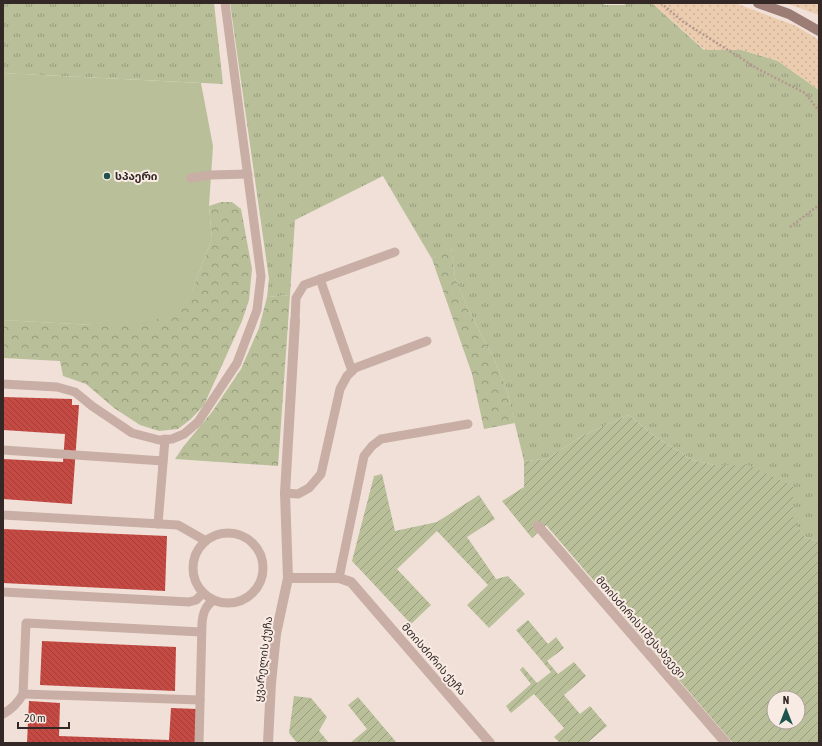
<svg xmlns="http://www.w3.org/2000/svg" width="822" height="746" font-family="'Asap Condensed','Noto Sans Georgian',sans-serif">
	<defs>
		<pattern id="grass-tufts" width="24" height="20" patternUnits="userSpaceOnUse"><rect width="24" height="20" fill="#b9bf99"/><path d="M3 7l-1-3M5 7V3M7 7l1-3M15 17l-1-3M17 17v-4M19 17l1-3" fill="none" stroke="#979b7d"/></pattern>
		<pattern id="forest-crowns" width="20" height="18" patternUnits="userSpaceOnUse"><rect width="20" height="18" fill="#b9bf99"/><path d="M2 6a3 3 0 1 1 6 0M12 15a3 3 0 1 1 6 0" fill="none" stroke="#979b7d"/></pattern>
		<pattern id="sand-dots" width="8" height="8" patternUnits="userSpaceOnUse"><rect width="8" height="8" fill="#ecccae"/><path d="M2 2h.1M6 6h.1" fill="none" stroke="#cbaf96" stroke-width="1.8" stroke-linecap="round"/></pattern>
		<pattern id="garden-furrows" width="10" height="10" patternUnits="userSpaceOnUse"><rect width="10" height="10" fill="#b9bf99"/><path d="M-1 1l2-2M0 10L10 0M9 11l2-2" fill="none" stroke="#979b7d"/></pattern>
		<pattern id="building-back-hatch" width="6" height="6" patternUnits="userSpaceOnUse"><rect width="6" height="6" fill="#c44a43"/><path d="M-1 5l2 2M0 0l6 6M5-1l2 2" fill="none" stroke="#a03e38"/></pattern>
	</defs>
	<rect width="100%" height="100%" fill="#f0e0d8"/>
	<!-- grass -->
	<g fill="url(#grass-tufts)">
		<path d="M3,3H214L223,84L3,73Z"/>
		<path d="M230,3H598L606,5H624L629,3H652L704,50H742L778,61L819,90V542L805,537L748,465H714L693,460L653,435L629,415L582,436L547,459L524,461L506,387L493,357L468,309L455,278L451,246L432,259L383,176L295,220L290,295L267,297L269,279Z"/>
	</g>
	<!-- forest -->
	<g fill="url(#forest-crowns)">
		<path d="M221,202H232L241,209L252,269L249,300L242,321L204,405L191,419L178,429L159,431L140,425L114,408L86,384L63,376L60,361L3,358V320L93,325L192,291L212,239L209,206Z"/>
		<path d="M451,245L455,278L468,309L493,357L506,387L515,423L484,429L472,374L432,259Z"/>
		<path d="M290,295L278,466L175,459L183,447L212,412L241,369L259,328L267,297Z"/>
	</g>
	<!-- sand -->
	<g fill="url(#sand-dots)">
		<path d="M652,3H735L796,26L819,40V90L778,61L742,50H705Z"/>
		<path d="M785,3H819V15Z"/>
	</g>
	<!-- garden -->
	<g fill="url(#garden-furrows)" fill-rule="evenodd">
		<path d="M629,415L653,435L693,460L714,465H748L793,486V521L805,537L819,542V743H733L546,525L532,538L502,501L524,487V461L547,459L582,436ZM774,698H798V722H774Z"/>
		<path d="M382,474L395,531L437,522L479,495L495,519L467,537L496,579L508,576L525,594L489,628L467,605L488,585L437,531L397,569L431,605L411,624L352,561L374,476Z"/>
		<path d="M528,620L548,644L556,637L564,648L547,661L558,674L574,662L586,676L564,695L580,714L590,706L607,726L587,743H560L554,737L564,728L534,694L511,713L506,706L531,684L520,670L523,667L537,683L551,672L516,630Z"/>
		<path d="M294,696L311,698L327,717L319,731L329,743H297L289,733Z"/>
		<path d="M358,697L397,743H350L367,729L348,705Z"/>
	</g>
	<!-- pitch -->
	<path fill="#b9bf99" d="M3,73L201,83L213,146L209,206L212,239L192,291L171,311L153,321L127,325H93L3,320Z"/>
	<!-- building -->
	<g fill="url(#building-back-hatch)">
		<path d="M3,397L72,399V405H79L72,504L3,499V459L63,462L65,434L3,430Z"/>
		<path d="M3,529L167,536L165,591L3,583Z"/>
		<path d="M42,641L176,647L175,691L40,685Z"/>
		<path d="M29,701L60,703L59,736L169,740L171,708L197,709L195,743H27Z"/>
	</g>
	<g fill="none" stroke-linecap="round" stroke-linejoin="round">
		<!-- path -->
		<g stroke="#b4988f" stroke-width="2.5" stroke-dasharray="2 2" stroke-linecap="butt">
			<path d="M661,3L682,21L758,69L805,93L819,111"/>
			<path d="M790,227L819,205"/>
		</g>
		<!-- lane -->
		<g stroke="#c8aea5" stroke-width="9">
			<path d="M191,178L210,175L248,174"/>
			<path d="M320,279L352,371"/>
			<path d="M295,321L296,298L304,285L395,252"/>
			<path d="M3,384L57,387L75,392L92,406L132,433L159,440L172,439L184,434L198,422L237,363L257,310L261,276L225,3"/>
			<path d="M3,450L163,461"/>
			<path d="M285,493L298,494L309,488L321,474L340,389L347,376L355,368L427,341"/>
			<path d="M3,515L178,525L206,541"/>
			<path d="M158,524L165,439"/>
			<circle cx="228" cy="568" r="35"/>
			<path d="M339,578L364,456L372,446L381,439L468,424"/>
			<path d="M3,592L189,602L196,600L203,593"/>
			<path d="M23,694L200,700"/>
			<path d="M3,714C12,709 18,703 23,694L26,623L201,632"/>
			<path d="M199,743L202,623C203,613 205,607 213,600"/>
		</g>
		<!-- street -->
		<g stroke="#c8aea5" stroke-width="10">
			<path d="M538,526L726,743"/>
			<path d="M288,578H339L351,582L490,743"/>
			<path d="M268,743L271,683L276,634L288,578L285,493L295,321"/>
		</g>
		<!-- secondary -->
		<path stroke="#9b7d76" stroke-width="10" d="M758,3L789,14L819,31"/>
	</g>
	<!-- markers -->
	<circle fill="#1c544d" stroke="#f8ebe4" stroke-width="1.5" cx="107" cy="176" r="4"/>
	<g text-anchor="middle" stroke-width="4" stroke-linejoin="round" paint-order="stroke">
		<!-- poi labels -->
		<g font-size="11" font-weight="bold" fill="#342826" stroke="#f8ebe4" text-anchor="start">
			<text x="115" y="180">სპაერი</text>
		</g>
		<!-- street labels -->
		<g font-size="11" fill="#342826" stroke="#f8ebe4">
			<text transform="translate(641 627) rotate(49)" y="4">მთისძირის II შესახვევი</text>
			<text transform="translate(263 659) rotate(-83)" y="4">ყვარელის ქუჩა</text>
			<text transform="translate(434 659) rotate(49)" y="4">მთისძირის ქუჩა</text>
		</g>
	</g>
	<!-- border -->
	<rect width="822" height="746" fill="none" stroke="#342826" stroke-width="8"/>
	<!-- north arrow -->
	<g transform="translate(786 710)"><circle r="19" fill="#f8ebe4" stroke="#aa9d98"/>
	<path d="M0-3L7 15L0 10L-7 15Z" fill="#1c544d"/>
	<text y="-6" font-size="11" font-weight="bold" text-anchor="middle" fill="#342826">N</text>
	</g>
	<!-- scale -->
	<path d="M18 722v6h51v-6" fill="none" stroke="#342826" stroke-width="2"/>
	<text x="24" y="722" font-size="12" fill="#342826" stroke="#f8ebe4" stroke-width="3" paint-order="stroke">20 m</text>
</svg>
